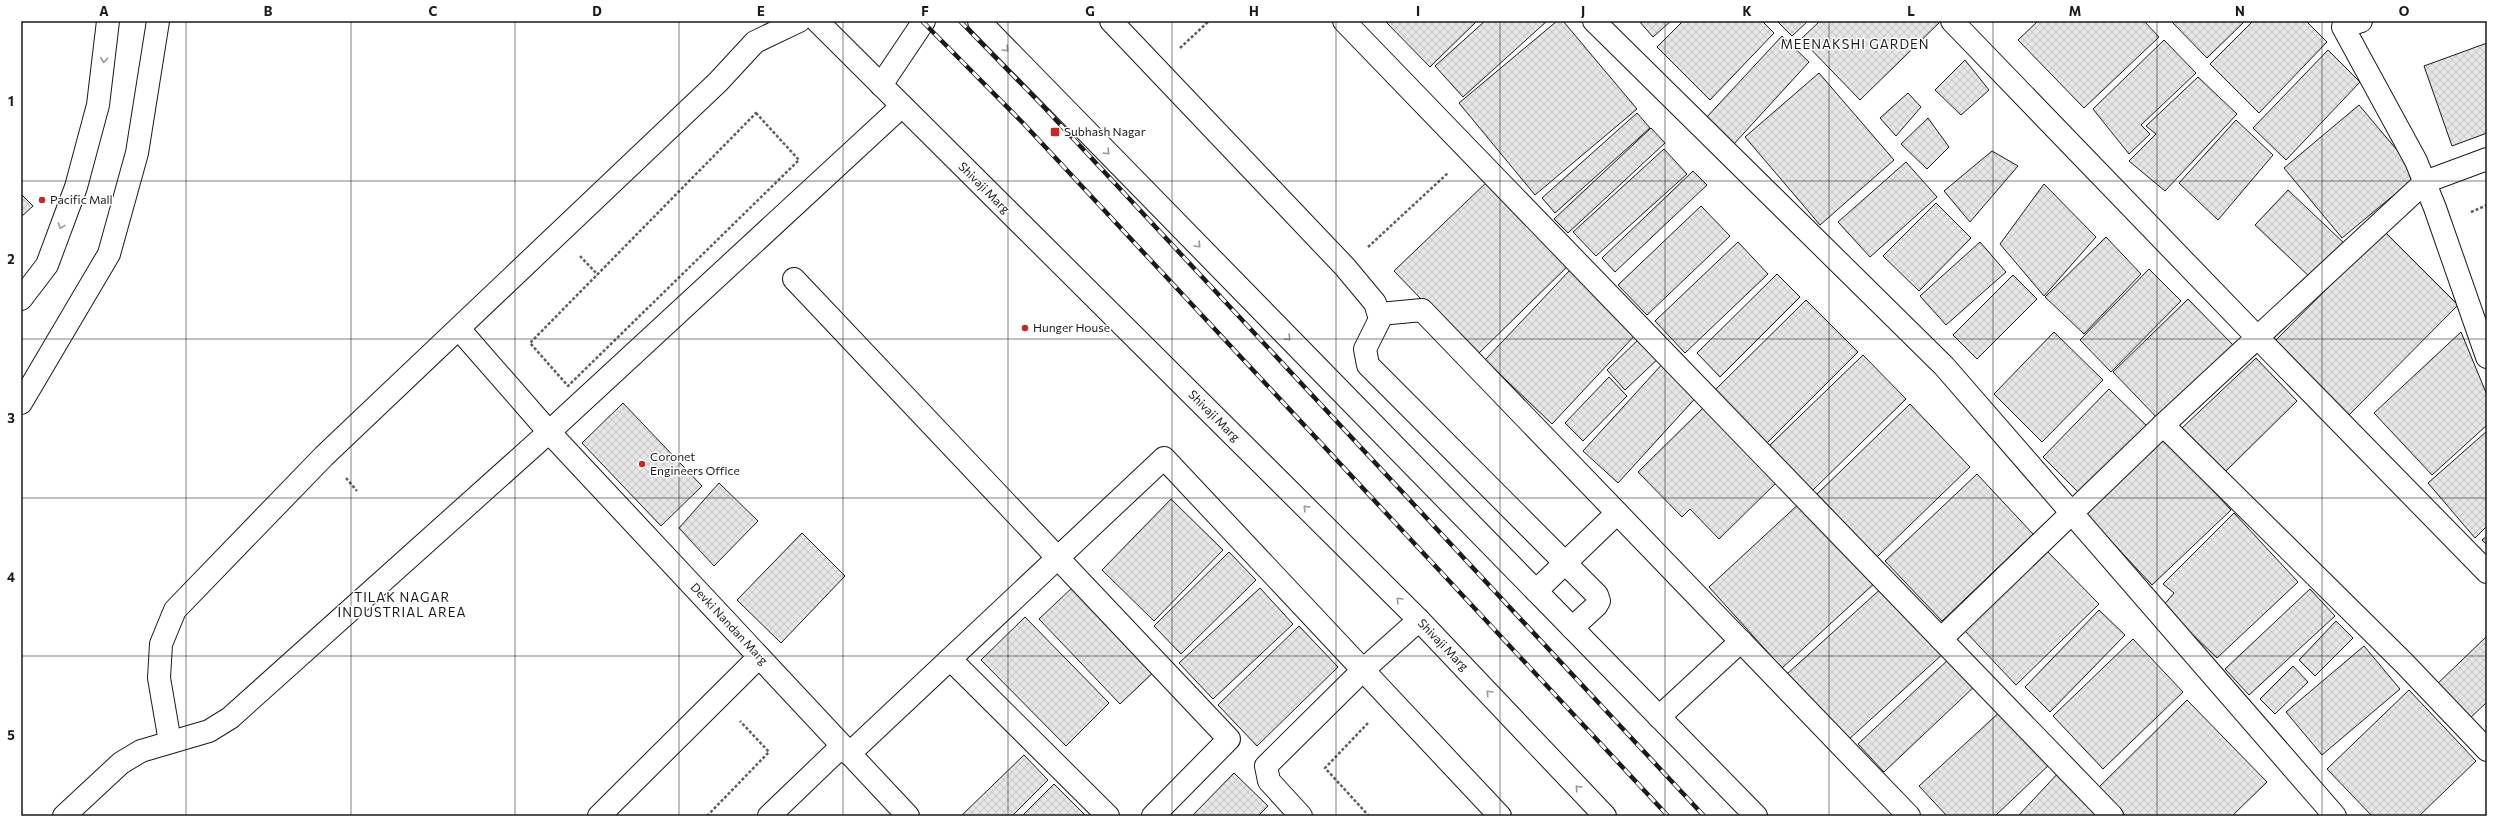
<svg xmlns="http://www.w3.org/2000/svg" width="2508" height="837" font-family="Commissioner,sans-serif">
	<defs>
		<pattern id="building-cross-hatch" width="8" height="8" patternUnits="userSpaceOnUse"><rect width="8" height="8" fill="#e6e6e6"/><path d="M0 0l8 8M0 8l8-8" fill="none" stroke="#c5c5c5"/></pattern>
	</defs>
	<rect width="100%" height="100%" fill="#fff"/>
	<!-- building -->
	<g fill="url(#building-cross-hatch)" stroke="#1a1a1a">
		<path d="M1385,21H1477L1430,67Z"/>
		<path d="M1485,21H1547L1463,97L1435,66Z"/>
		<path d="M1557,21H1563L1637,109L1535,195L1459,103Z"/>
		<path d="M1639,21H1671L1653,37Z"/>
		<path d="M1683,21H1762L1774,33L1710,100L1657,47Z"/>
		<path d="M1777,21H1808L1792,36Z"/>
		<path d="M1820,21H1941L1860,100L1801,39Z"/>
		<path d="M2038,21H2144L2159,37L2084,108L2018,40Z"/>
		<path d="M2171,21H2245L2207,58Z"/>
		<path d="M2253,21H2306L2327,42L2259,113L2210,64Z"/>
		<path d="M1782,36L1809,62L1733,145L1705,119Z"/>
		<path d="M2164,40L2196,73L2141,125L2150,134L2129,154L2093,109Z"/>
		<path d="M2487,43V133L2452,146L2424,66Z"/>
		<path d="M2328,50L2360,82L2286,160L2253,128Z"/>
		<path d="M1965,60L1989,90L1961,115L1935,90Z"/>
		<path d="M1819,73L1894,160L1820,225L1745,137Z"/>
		<path d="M2198,77L2237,114L2165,191L2129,161L2156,134L2146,126Z"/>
		<path d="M1908,93L1921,107L1896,136L1880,118Z"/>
		<path d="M2359,105L2418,175L2342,238L2284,168Z"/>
		<path d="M1637,113L1650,128L1555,213L1542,198Z"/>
		<path d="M1928,118L1949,147L1927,169L1901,144Z"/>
		<path d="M2236,120L2273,155L2218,220L2179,183Z"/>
		<path d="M1651,128L1665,143L1568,233L1554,219Z"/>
		<path d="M1664,149L1687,174L1596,256L1573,232Z"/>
		<path d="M1992,151L2018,166L1970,222L1944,191Z"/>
		<path d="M1906,162L1937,197L1870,257L1838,222Z"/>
		<path d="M1693,171L1707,185L1615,272L1602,258Z"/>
		<path d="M1489,180L1570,264L1476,356L1394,271Z"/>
		<path d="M2044,184L2096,237L2044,296L2000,244Z"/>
		<path d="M2288,190L2346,245L2313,280L2255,225Z"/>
		<path d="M21,194L33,206L21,217Z"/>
		<path d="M1936,203L1971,238L1919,291L1883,256Z"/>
		<path d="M1701,206L1730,236L1647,315L1618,285Z"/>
		<path d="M2384,231L2458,305L2348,416L2274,342Z"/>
		<path d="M2106,237L2141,274L2084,334L2045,297Z"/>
		<path d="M1738,242L1768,274L1685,353L1655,321Z"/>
		<path d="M1980,242L2006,272L1946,325L1920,296Z"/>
		<path d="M1571,269L1638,332L1552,424L1485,360Z"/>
		<path d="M2149,269L2181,301L2111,372L2080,340Z"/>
		<path d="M1777,274L1800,297L1720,377L1697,353Z"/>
		<path d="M2013,275L2037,299L1977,359L1953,335Z"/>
		<path d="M2188,299L2236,348L2161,422L2113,372Z"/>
		<path d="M1806,300L1858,352L1767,443L1714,391Z"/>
		<path d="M2054,332L2103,380L2042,442L1994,394Z"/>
		<path d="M2461,332L2487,395V425L2432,475L2374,413Z"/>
		<path d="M1643,335L1662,355L1625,390L1607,370Z"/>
		<path d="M1863,355L1906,399L1812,491L1769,446Z"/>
		<path d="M2256,358L2297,401L2226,471L2182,428Z"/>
		<path d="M1665,361L1700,393L1618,483L1583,451Z"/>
		<path d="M1609,377L1627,396L1583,441L1565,423Z"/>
		<path d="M2109,389L2151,430L2085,499L2043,457Z"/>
		<path d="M623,403L702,486L661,526L582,443Z"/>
		<path d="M1910,404L1970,467L1877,557L1817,494Z"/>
		<path d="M1704,407L1777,482L1719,539L1690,509L1682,517L1638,472Z"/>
		<path d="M2487,431V526L2475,538L2428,483Z"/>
		<path d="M2165,439L2231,510L2152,585L2085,513Z"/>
		<path d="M1977,474L2033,534L1942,621L1885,561Z"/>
		<path d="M719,483L758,521L714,566L679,528Z"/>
		<path d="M1171,499L1223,550L1154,621L1102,570Z"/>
		<path d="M1802,501L1876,582L1782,668L1709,587Z"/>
		<path d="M2234,513L2298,582L2217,658L2163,606L2174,593L2163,584Z"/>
		<path d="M802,533L845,576L781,643L737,600Z"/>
		<path d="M2487,536V545L2482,540Z"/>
		<path d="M2045,549L2099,604L2016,685L1963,629Z"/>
		<path d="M1229,552L1256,580L1181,654L1154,626Z"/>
		<path d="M1075,585L1156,670L1120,704L1039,619Z"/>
		<path d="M1885,585L1945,652L1848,740L1787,674Z"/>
		<path d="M1260,588L1293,624L1213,699L1179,663Z"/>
		<path d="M2310,589L2335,616L2249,695L2225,669Z"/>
		<path d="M2099,610L2125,635L2050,712L2025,687Z"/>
		<path d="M1025,617L1109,703L1066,746L981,660Z"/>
		<path d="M2336,621L2353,638L2315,676L2299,660Z"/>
		<path d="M1299,626L1338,667L1257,746L1218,705Z"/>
		<path d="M2487,636V702L2466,722L2433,688Z"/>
		<path d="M2133,639L2183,692L2103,769L2053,716Z"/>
		<path d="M2364,646L2400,689L2322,755L2286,712Z"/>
		<path d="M1951,657L1977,684L1884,772L1858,744Z"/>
		<path d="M2293,666L2308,682L2275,714L2260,699Z"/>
		<path d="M2409,690L2476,761L2419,816H2372L2327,769Z"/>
		<path d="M2187,700L2267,782L2232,816H2126L2098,788Z"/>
		<path d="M2003,709L2052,762L1995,816H1947L1919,786Z"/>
		<path d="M1024,755L1048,780L1012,816H961Z"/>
		<path d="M2061,770L2101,808L2093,816H2018Z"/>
		<path d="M1234,773L1268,806L1258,816H1192Z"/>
		<path d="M1054,784L1086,816H1022Z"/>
	</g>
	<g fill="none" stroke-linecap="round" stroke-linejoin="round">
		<!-- minor casing -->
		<g stroke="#1a1a1a" stroke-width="24">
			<g id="minor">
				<path d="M1111,21L1345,267L1375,303L1380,319L1365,349L1368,365L1597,595L1599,601L1596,606L1572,628"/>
				<path d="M1344,21L2112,816"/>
				<path d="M1594,21L1944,366L2335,816"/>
				<path d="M1952,21L2257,337L2487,572"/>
				<path d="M2361,21L2343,27L2416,161L2435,208L2487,357"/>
				<path d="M881,85L924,21"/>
				<path d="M794,279L1229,739L1153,816"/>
				<path d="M21,299L47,265L76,187L98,105L108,21"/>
				<path d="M1380,314L1422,310L1909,816"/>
				<path d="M459,329L549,432L908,816"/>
				<path d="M21,403L109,254L137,153L158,21"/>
				<path d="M2163,425L2404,663L2487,750"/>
				<path d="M1536,591L1617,513"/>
				<path d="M1941,639L2163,425L2425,182L2487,159"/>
				<path d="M950,659L1108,816"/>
				<path d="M1659,717L1741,641"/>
				<path d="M170,742L159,678L161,644L175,610L324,456L718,82L755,42L799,21"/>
				<path d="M849,754L1164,458L1500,816"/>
				<path d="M64,816L121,763L141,751L209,731L230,718L549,432L902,106"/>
				<path d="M599,816L759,657"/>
				<path d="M769,816L842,746"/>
				<path d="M1301,816L1269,781L1266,766L1363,670L1419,620"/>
			</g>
		</g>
		<!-- major casing -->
		<g stroke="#1a1a1a" stroke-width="24">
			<g id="major">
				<path d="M817,21L1419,620L1605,816"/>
				<path d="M979,21L1756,816"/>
			</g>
		</g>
		<!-- path -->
		<g stroke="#5f5f5f" stroke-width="2.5" stroke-dasharray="3 2" stroke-linecap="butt">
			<path d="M1180,48L1209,21"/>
			<path d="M756,113L799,160L568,386L530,343Z"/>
			<path d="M2471,212L2487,205"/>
			<path d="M1368,247L1448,173"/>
			<path d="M580,256L598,275"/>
			<path d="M346,478L357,491"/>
			<path d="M1368,723L1325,768L1369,816"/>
			<path d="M707,816L769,752L740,721"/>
		</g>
		<!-- minor -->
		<use href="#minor" stroke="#fff" stroke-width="22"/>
		<!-- major -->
		<use href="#major" stroke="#fff" stroke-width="22"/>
		<!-- rail casing -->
		<g stroke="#1a1a1a" stroke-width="4.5">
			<g id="rail">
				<path d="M922,21L1023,123L1668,816"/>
				<path d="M960,21L1042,105L1704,816"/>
			</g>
		</g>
		<!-- rail -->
		<use href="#rail" stroke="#fff" stroke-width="3" stroke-dasharray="9" stroke-linecap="butt"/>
	</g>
	<!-- one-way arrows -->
	<defs><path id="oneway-chevron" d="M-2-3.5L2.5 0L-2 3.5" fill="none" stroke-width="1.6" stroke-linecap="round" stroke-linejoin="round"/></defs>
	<g stroke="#989898">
		<use href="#oneway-chevron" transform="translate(1006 49) rotate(46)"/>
		<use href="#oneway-chevron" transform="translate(104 60) rotate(96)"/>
		<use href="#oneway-chevron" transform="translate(1107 152) rotate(46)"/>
		<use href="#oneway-chevron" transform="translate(61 226) rotate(110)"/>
		<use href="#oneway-chevron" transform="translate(1198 245) rotate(46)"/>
		<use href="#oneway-chevron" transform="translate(1288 338) rotate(46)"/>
		<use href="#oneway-chevron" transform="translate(1306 508) rotate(-135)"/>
		<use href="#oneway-chevron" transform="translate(1399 600) rotate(-135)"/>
		<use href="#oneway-chevron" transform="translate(1489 693) rotate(-133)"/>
		<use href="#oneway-chevron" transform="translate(1578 788) rotate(-133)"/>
	</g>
	<!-- grid -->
	<path fill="none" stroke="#1a1a1a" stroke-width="1" stroke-opacity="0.55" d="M186,21V816M351,21V816M515,21V816M679,21V816M843,21V816M1008,21V816M1172,21V816M1336,21V816M1500,21V816M1665,21V816M1829,21V816M1993,21V816M2157,21V816M2322,21V816M21,181H2487M21,339H2487M21,498H2487M21,656H2487"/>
	<!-- markers -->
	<g fill="#c62828" stroke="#fff" stroke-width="1.5">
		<rect x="1050" y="127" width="10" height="10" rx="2"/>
		<circle cx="42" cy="200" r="4"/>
		<circle cx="1025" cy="328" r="4"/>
		<circle cx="642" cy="464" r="4"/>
	</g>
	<g text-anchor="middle" stroke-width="3" stroke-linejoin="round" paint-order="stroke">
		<!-- poi labels -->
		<g font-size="12" fill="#1a1a1a" stroke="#fff" text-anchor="start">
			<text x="1064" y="136">Subhash Nagar</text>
			<text x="50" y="204">Pacific Mall</text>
			<text x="1033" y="332">Hunger House</text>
			<text x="650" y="461">Coronet<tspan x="650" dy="14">Engineers Office</tspan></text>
		</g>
		<!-- street labels -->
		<g font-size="12" fill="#1a1a1a" stroke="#fff">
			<text transform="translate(984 188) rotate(45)" y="4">Shivaji Marg</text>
			<text transform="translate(1214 416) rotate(45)" y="4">Shivaji Marg</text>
			<text transform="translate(729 624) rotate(47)" y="4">Devki Nandan Marg</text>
			<text transform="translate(1443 645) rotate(46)" y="4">Shivaji Marg</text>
		</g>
		<!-- neighbourhood labels -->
		<g font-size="13" letter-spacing="1" fill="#1a1a1a" stroke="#fff">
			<text x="1855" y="49">MEENAKSHI GARDEN</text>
			<text x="402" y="602">TILAK NAGAR<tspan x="402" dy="15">INDUSTRIAL AREA</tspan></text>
		</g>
	</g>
	<!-- border -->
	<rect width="2508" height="837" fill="none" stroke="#ffffff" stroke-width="44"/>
	<rect x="22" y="22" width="2464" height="793" fill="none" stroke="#1a1a1a" stroke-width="1.5"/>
	<g font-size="13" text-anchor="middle" font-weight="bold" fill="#1a1a1a">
		<text x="104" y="16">A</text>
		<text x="268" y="16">B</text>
		<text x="433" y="16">C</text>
		<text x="597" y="16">D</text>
		<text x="761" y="16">E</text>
		<text x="925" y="16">F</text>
		<text x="1090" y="16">G</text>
		<text x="1254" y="16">H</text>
		<text x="1418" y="16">I</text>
		<text x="1583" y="16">J</text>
		<text x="1747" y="16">K</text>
		<text x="1911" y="16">L</text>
		<text x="2075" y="16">M</text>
		<text x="2240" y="16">N</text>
		<text x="2404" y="16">O</text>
		<text x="11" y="106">1</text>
		<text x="11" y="264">2</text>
		<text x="11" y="423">3</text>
		<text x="11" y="582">4</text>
		<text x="11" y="740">5</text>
	</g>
</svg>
